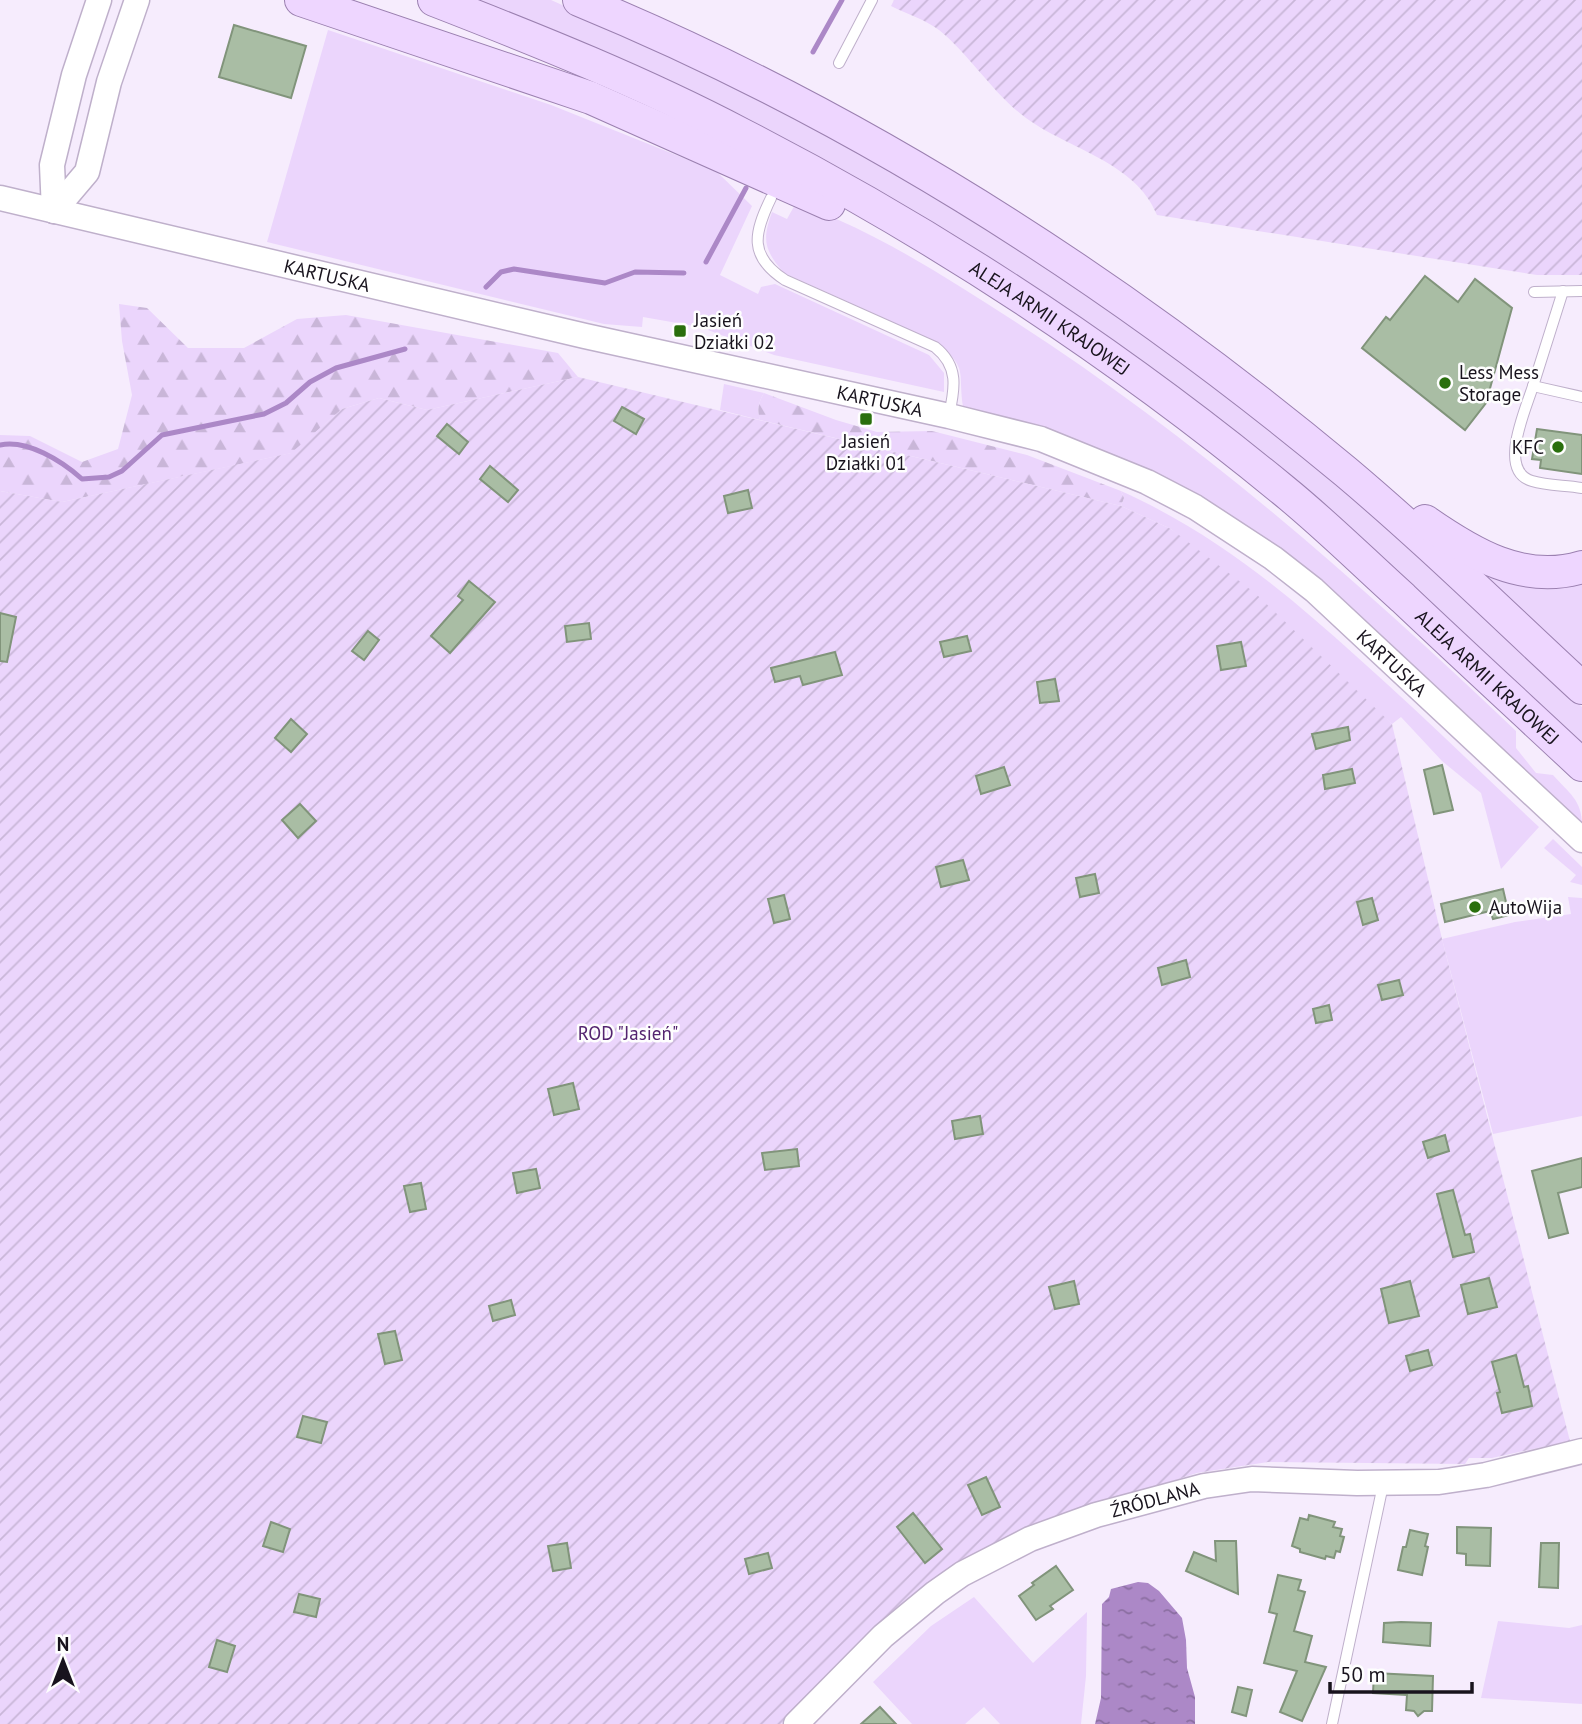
<svg xmlns="http://www.w3.org/2000/svg" width="1582" height="1724" font-family="'PT Sans',sans-serif">
	<defs>
		<pattern id="forest-firs" width="22" height="20" patternUnits="userSpaceOnUse" patternTransform="scale(1.75)"><rect width="22" height="20" fill="#ebd5fc"/><path d="M5 1l3.5 6h-7zM16 11l3.5 6h-7z" fill="#c9b6d8"/></pattern>
		<pattern id="garden-furrows" width="10" height="10" patternUnits="userSpaceOnUse" patternTransform="scale(1.75)"><rect width="10" height="10" fill="#ebd5fc"/><path d="M-1 1l2-2M0 10L10 0M9 11l2-2" fill="none" stroke="#c9b6d8"/></pattern>
		<pattern id="water-ripples" width="26" height="14" patternUnits="userSpaceOnUse" patternTransform="scale(1.75)"><rect width="26" height="14" fill="#ac88c7"/><path d="M2 4q2-2 4 0t4 0M15 11q2-2 4 0t4 0" fill="none" stroke="#8b6ea1"/></pattern>
	</defs>
	<rect width="100%" height="100%" fill="#f6ecfd"/>
	<!-- grass -->
	<g fill="#ebd5fc">
		<path d="M469,0H551L716,74L853,145L1040,257L1183,359L1327,475L1501,630L1582,707V749L1168,384Z"/>
		<path d="M328,30L551,105L716,171L752,206L720,275L758,294L761,287L775,284L929,355L944,373V392L774,355L700,327L643,317L642,327L604,324L267,242Z"/>
		<path d="M797,201C823,213 849,224 874,237C921,261 966,290 1011,319C1195,437 1358,581 1516,731V748L1536,773L1553,775C1569,793 1582,800 1582,825L1348,607L1285,552L1216,505L1147,470L1049,430L963,406C958,370 968,371 939,343L784,273C764,250 762,240 772,212L787,219Z"/>
		<path d="M724,384L764,393C758,403 757,409 760,420L720,410Z"/>
		<path d="M1121,491C1212,532 1282,589 1356,656C1418,711 1478,770 1539,827L1501,869L1481,793L1442,761L1401,717L1392,724L1171,529L1121,506L1124,498Z"/>
		<path d="M1478,569L1582,579V667Z"/>
		<path d="M1553,839L1582,867V885L1570,882L1576,875L1544,848Z"/>
		<path d="M1568,897L1582,898V1116L1493,1134L1442,939L1515,922L1571,914Z"/>
		<path d="M974,1597L1033,1663L1087,1612L1086,1676L1081,1724H1000L984,1707L965,1724H912L873,1682L931,1626Z"/>
		<path d="M1498,1621L1569,1628L1582,1625V1704L1481,1698Z"/>
	</g>
	<!-- forest -->
	<g fill="url(#forest-firs)">
		<path d="M119,304L147,308L188,348H244L297,319L346,315L558,353L578,377L427,410L379,398L342,409L292,453L62,502L0,491V435L30,436L82,462L118,449L132,395L122,341Z"/>
		<path d="M764,393L836,420L877,432L932,431L1027,455L1121,491L1124,498L1121,506L760,420C757,409 758,403 764,393Z"/>
	</g>
	<!-- garden -->
	<g fill="url(#garden-furrows)">
		<path d="M894,0H1582V275H1537L1157,215C1136,162 1068,149 1026,118C995,96 969,54 939,30C926,20 907,14 891,6Z"/>
		<path d="M578,377L1121,506L1171,529L1255,593L1392,724L1442,939L1570,1441L1492,1458H1469L1465,1464L1268,1462L1197,1473L1026,1529L781,1724H0V491L62,502L291,453L342,409L379,398L427,410Z"/>
	</g>
	<!-- water -->
	<path fill="url(#water-ripples)" d="M1138,1582L1148,1583L1159,1591L1182,1618L1186,1640L1187,1668L1195,1697V1724H1095L1101,1698L1102,1604L1109,1597L1111,1589Z"/>
	<g fill="none" stroke-linecap="round" stroke-linejoin="round">
		<!-- stream -->
		<g stroke="#ac88c7" stroke-width="5">
			<path d="M813,52L842,0"/>
			<path d="M706,262L746,188"/>
			<path d="M486,287L501,272L514,269L605,283L635,272L684,273"/>
			<path d="M0,445C27,439 62,461 82,479L109,477L122,471L162,435L264,414L286,403L310,382L336,368L405,349"/>
		</g>
	</g>
	<!-- building -->
	<g fill="#a9bda4" stroke="#81947b" stroke-width="2">
		<path d="M234,25L306,46L291,98L219,77Z"/>
		<path d="M1425,276L1458,302L1475,279L1512,308L1486,403L1465,430L1362,348L1386,317L1390,320Z"/>
		<path d="M622,407L644,419L636,434L614,421Z"/>
		<path d="M447,424L468,442L459,454L437,436Z"/>
		<path d="M1537,429L1582,435V474L1540,468L1541,460L1532,459Z"/>
		<path d="M490,466L518,490L508,502L480,479Z"/>
		<path d="M748,490L752,508L728,513L724,496Z"/>
		<path d="M469,581L495,602L450,653L431,636L463,600L458,596Z"/>
		<path d="M0,613L16,617L7,662L0,661Z"/>
		<path d="M589,623L591,639L567,642L565,626Z"/>
		<path d="M368,631L379,640L364,660L352,651Z"/>
		<path d="M967,636L971,651L944,657L940,642Z"/>
		<path d="M1241,642L1246,666L1221,670L1217,646Z"/>
		<path d="M835,652L842,675L803,685L800,676L775,682L771,668Z"/>
		<path d="M1055,679L1059,701L1040,703L1037,682Z"/>
		<path d="M291,719L307,734L291,752L275,738Z"/>
		<path d="M1348,727L1350,740L1316,749L1312,734Z"/>
		<path d="M1442,765L1453,810L1434,814L1424,770Z"/>
		<path d="M1004,767L1010,785L981,794L976,776Z"/>
		<path d="M1352,769L1355,783L1325,789L1323,775Z"/>
		<path d="M300,804L316,821L298,838L282,820Z"/>
		<path d="M963,860L969,880L941,887L936,867Z"/>
		<path d="M1095,874L1099,893L1080,897L1076,878Z"/>
		<path d="M1503,889L1509,915L1493,919L1490,911L1445,922L1441,904Z"/>
		<path d="M784,895L790,919L774,923L768,899Z"/>
		<path d="M1372,898L1378,920L1363,925L1357,902Z"/>
		<path d="M1186,960L1190,977L1162,985L1158,968Z"/>
		<path d="M1399,980L1403,995L1382,1000L1378,985Z"/>
		<path d="M1329,1005L1332,1020L1316,1023L1313,1009Z"/>
		<path d="M573,1083L579,1109L554,1115L548,1089Z"/>
		<path d="M980,1116L983,1134L955,1139L952,1121Z"/>
		<path d="M1445,1135L1449,1151L1428,1158L1423,1142Z"/>
		<path d="M797,1149L799,1166L765,1170L762,1153Z"/>
		<path d="M1582,1158V1187L1558,1193L1568,1233L1549,1238L1532,1171Z"/>
		<path d="M536,1169L540,1188L517,1193L513,1173Z"/>
		<path d="M421,1183L426,1209L410,1212L404,1186Z"/>
		<path d="M1453,1190L1465,1235L1470,1234L1474,1252L1453,1257L1437,1194Z"/>
		<path d="M1489,1278L1497,1307L1468,1314L1461,1285Z"/>
		<path d="M1074,1281L1079,1304L1055,1309L1049,1287Z"/>
		<path d="M1410,1281L1419,1316L1389,1323L1381,1289Z"/>
		<path d="M511,1300L515,1315L493,1321L489,1306Z"/>
		<path d="M395,1331L402,1360L385,1364L378,1334Z"/>
		<path d="M1428,1350L1432,1365L1410,1371L1406,1356Z"/>
		<path d="M1516,1355L1524,1387L1528,1386L1532,1406L1502,1413L1497,1393L1500,1392L1492,1362Z"/>
		<path d="M303,1416L327,1422L321,1443L297,1437Z"/>
		<path d="M986,1477L1000,1507L982,1515L968,1485Z"/>
		<path d="M913,1513L942,1549L925,1563L897,1527Z"/>
		<path d="M1309,1515L1335,1522L1333,1527L1342,1529L1340,1536L1344,1537L1340,1552L1336,1551L1334,1558L1326,1556L1325,1559L1300,1552V1549L1292,1546L1300,1518L1308,1520Z"/>
		<path d="M271,1522L290,1529L283,1552L263,1546Z"/>
		<path d="M1457,1527L1491,1528L1490,1566L1466,1565V1554L1457,1553Z"/>
		<path d="M1410,1530L1428,1534L1425,1546L1428,1547L1422,1575L1398,1570L1403,1547H1406Z"/>
		<path d="M1215,1541H1236L1238,1594L1186,1571L1194,1552L1216,1561Z"/>
		<path d="M567,1543L571,1568L553,1571L548,1546Z"/>
		<path d="M1541,1543H1559L1558,1588L1539,1587Z"/>
		<path d="M768,1553L772,1568L749,1574L745,1559Z"/>
		<path d="M1056,1566L1073,1590L1050,1606L1053,1609L1036,1620L1019,1596L1034,1585L1032,1583Z"/>
		<path d="M1278,1575L1301,1580L1298,1590L1305,1592L1294,1631L1312,1636L1305,1662L1326,1667L1302,1721L1280,1712L1297,1671L1264,1663L1277,1614L1269,1612Z"/>
		<path d="M299,1594L320,1599L316,1617L294,1612Z"/>
		<path d="M1401,1622L1431,1623L1430,1646L1383,1642L1384,1623Z"/>
		<path d="M217,1640L235,1646L227,1672L209,1667Z"/>
		<path d="M1374,1673L1433,1676L1432,1711H1424L1418,1716L1414,1711L1406,1710L1407,1695L1373,1693Z"/>
		<path d="M1238,1687L1252,1690L1246,1716L1232,1712Z"/>
		<path d="M880,1707L896,1724H861Z"/>
	</g>
	<g fill="none" stroke-linecap="round" stroke-linejoin="round">
		<!-- service casing -->
		<g stroke="#bfb0cb" stroke-width="12">
			<g id="service">
				<path d="M839,63L872,0"/>
				<path d="M771,198C754,233 748,256 785,280L935,347C959,366 955,388 949,415"/>
				<path d="M1563,291L1533,386L1582,397"/>
				<path d="M1534,292L1582,291"/>
				<path d="M1533,386C1526,409 1497,471 1532,481C1548,486 1566,485 1582,488"/>
				<path d="M1332,1724L1383,1485"/>
			</g>
		</g>
		<!-- tertiary casing -->
		<g stroke="#bfb0cb" stroke-width="27">
			<g id="tertiary">
				<path id="s1" d="M0,198L585,336L949,416L1041,439L1147,482L1195,507L1273,558L1314,590L1582,840"/>
				<path d="M54,211L87,172L109,82L137,0"/>
				<path d="M54,211L52,165L74,75L99,0"/>
				<path id="s2" d="M796,1724L883,1636L935,1593L962,1574L1030,1539L1096,1515L1204,1486L1252,1479L1357,1483L1439,1482L1486,1475L1582,1451"/>
			</g>
		</g>
		<!-- primary casing -->
		<g stroke="#9b80b0" stroke-width="34">
			<g id="primary">
				<path d="M301,0L591,98L829,204"/>
				<path id="s3" d="M434,0C537,40 642,82 741,134C934,233 1116,353 1283,490C1325,524 1363,562 1403,598C1462,654 1522,709 1582,765"/>
				<path d="M579,0C858,115 1115,280 1346,472C1428,541 1504,616 1582,688"/>
				<path d="M1425,521C1471,553 1523,585 1582,567"/>
			</g>
		</g>
		<!-- service -->
		<use href="#service" stroke="#fff" stroke-width="10"/>
		<!-- tertiary -->
		<use href="#tertiary" stroke="#fff" stroke-width="24"/>
		<!-- primary -->
		<use href="#primary" stroke="#eed6ff" stroke-width="32"/>
	</g>
	<!-- markers -->
	<g fill="#2a6f0d" stroke="#fefefe" stroke-width="2.5">
		<rect x="673" y="324" width="14" height="14" rx="3.5"/>
		<circle cx="1445" cy="383" r="7"/>
		<rect x="859" y="412" width="14" height="14" rx="3.5"/>
		<circle cx="1558" cy="447" r="7"/>
		<circle cx="1475" cy="907" r="7"/>
	</g>
	<g text-anchor="middle" stroke-width="5" stroke-linejoin="round" paint-order="stroke">
		<!-- street labels -->
		<g font-size="19" fill="#18131d" stroke="#fefefe">
			<text dy="7" stroke="none"><textPath href="#s1" startOffset="336">KARTUSKA</textPath></text>
			<text dy="7" stroke="none"><textPath href="#s3" startOffset="695">ALEJA ARMII KRAJOWEJ</textPath></text>
			<text dy="7" stroke="none"><textPath href="#s1" startOffset="903">KARTUSKA</textPath></text>
			<text dy="7" stroke="none"><textPath href="#s1" startOffset="1489">KARTUSKA</textPath></text>
			<text dy="7" stroke="none"><textPath href="#s3" startOffset="1262">ALEJA ARMII KRAJOWEJ</textPath></text>
			<text dy="7" stroke="none"><textPath href="#s2" startOffset="432">ŹRÓDLANA</textPath></text>
		</g>
		<!-- poi labels -->
		<g font-size="19" fill="#18131d" stroke="#fefefe" text-anchor="start">
			<text x="694" y="327">Jasień<tspan x="694" dy="22">Działki 02</tspan></text>
			<text x="1459" y="379">Less Mess<tspan x="1459" dy="22">Storage</tspan></text>
			<text x="866" y="448" text-anchor="middle">Jasień<tspan x="866" dy="22">Działki 01</tspan></text>
			<text x="1544" y="454" text-anchor="end">KFC</text>
			<text x="1489" y="914">AutoWija</text>
		</g>
		<!-- park labels -->
		<g font-size="19" fill="#542470" stroke="#fefefe">
			<text x="628" y="1040">ROD "Jasień"</text>
		</g>
	</g>
	<!-- north arrow -->
	<g transform="translate(63 1661)" stroke="#fefefe" stroke-width="5" paint-order="stroke">
	<path d="M0-5L12 26L0 18L-12 26Z" fill="#18131d"/>
	<text y="-10" font-size="19" font-weight="bold" text-anchor="middle" fill="#18131d">N</text>
	</g>
	<!-- scale -->
	<path d="M1330 1682v10h142v-10" fill="none" stroke="#18131d" stroke-width="3.5"/>
	<text x="1340" y="1682" font-size="21" fill="#18131d" stroke="#fefefe" stroke-width="5" paint-order="stroke">50 m</text>
</svg>
